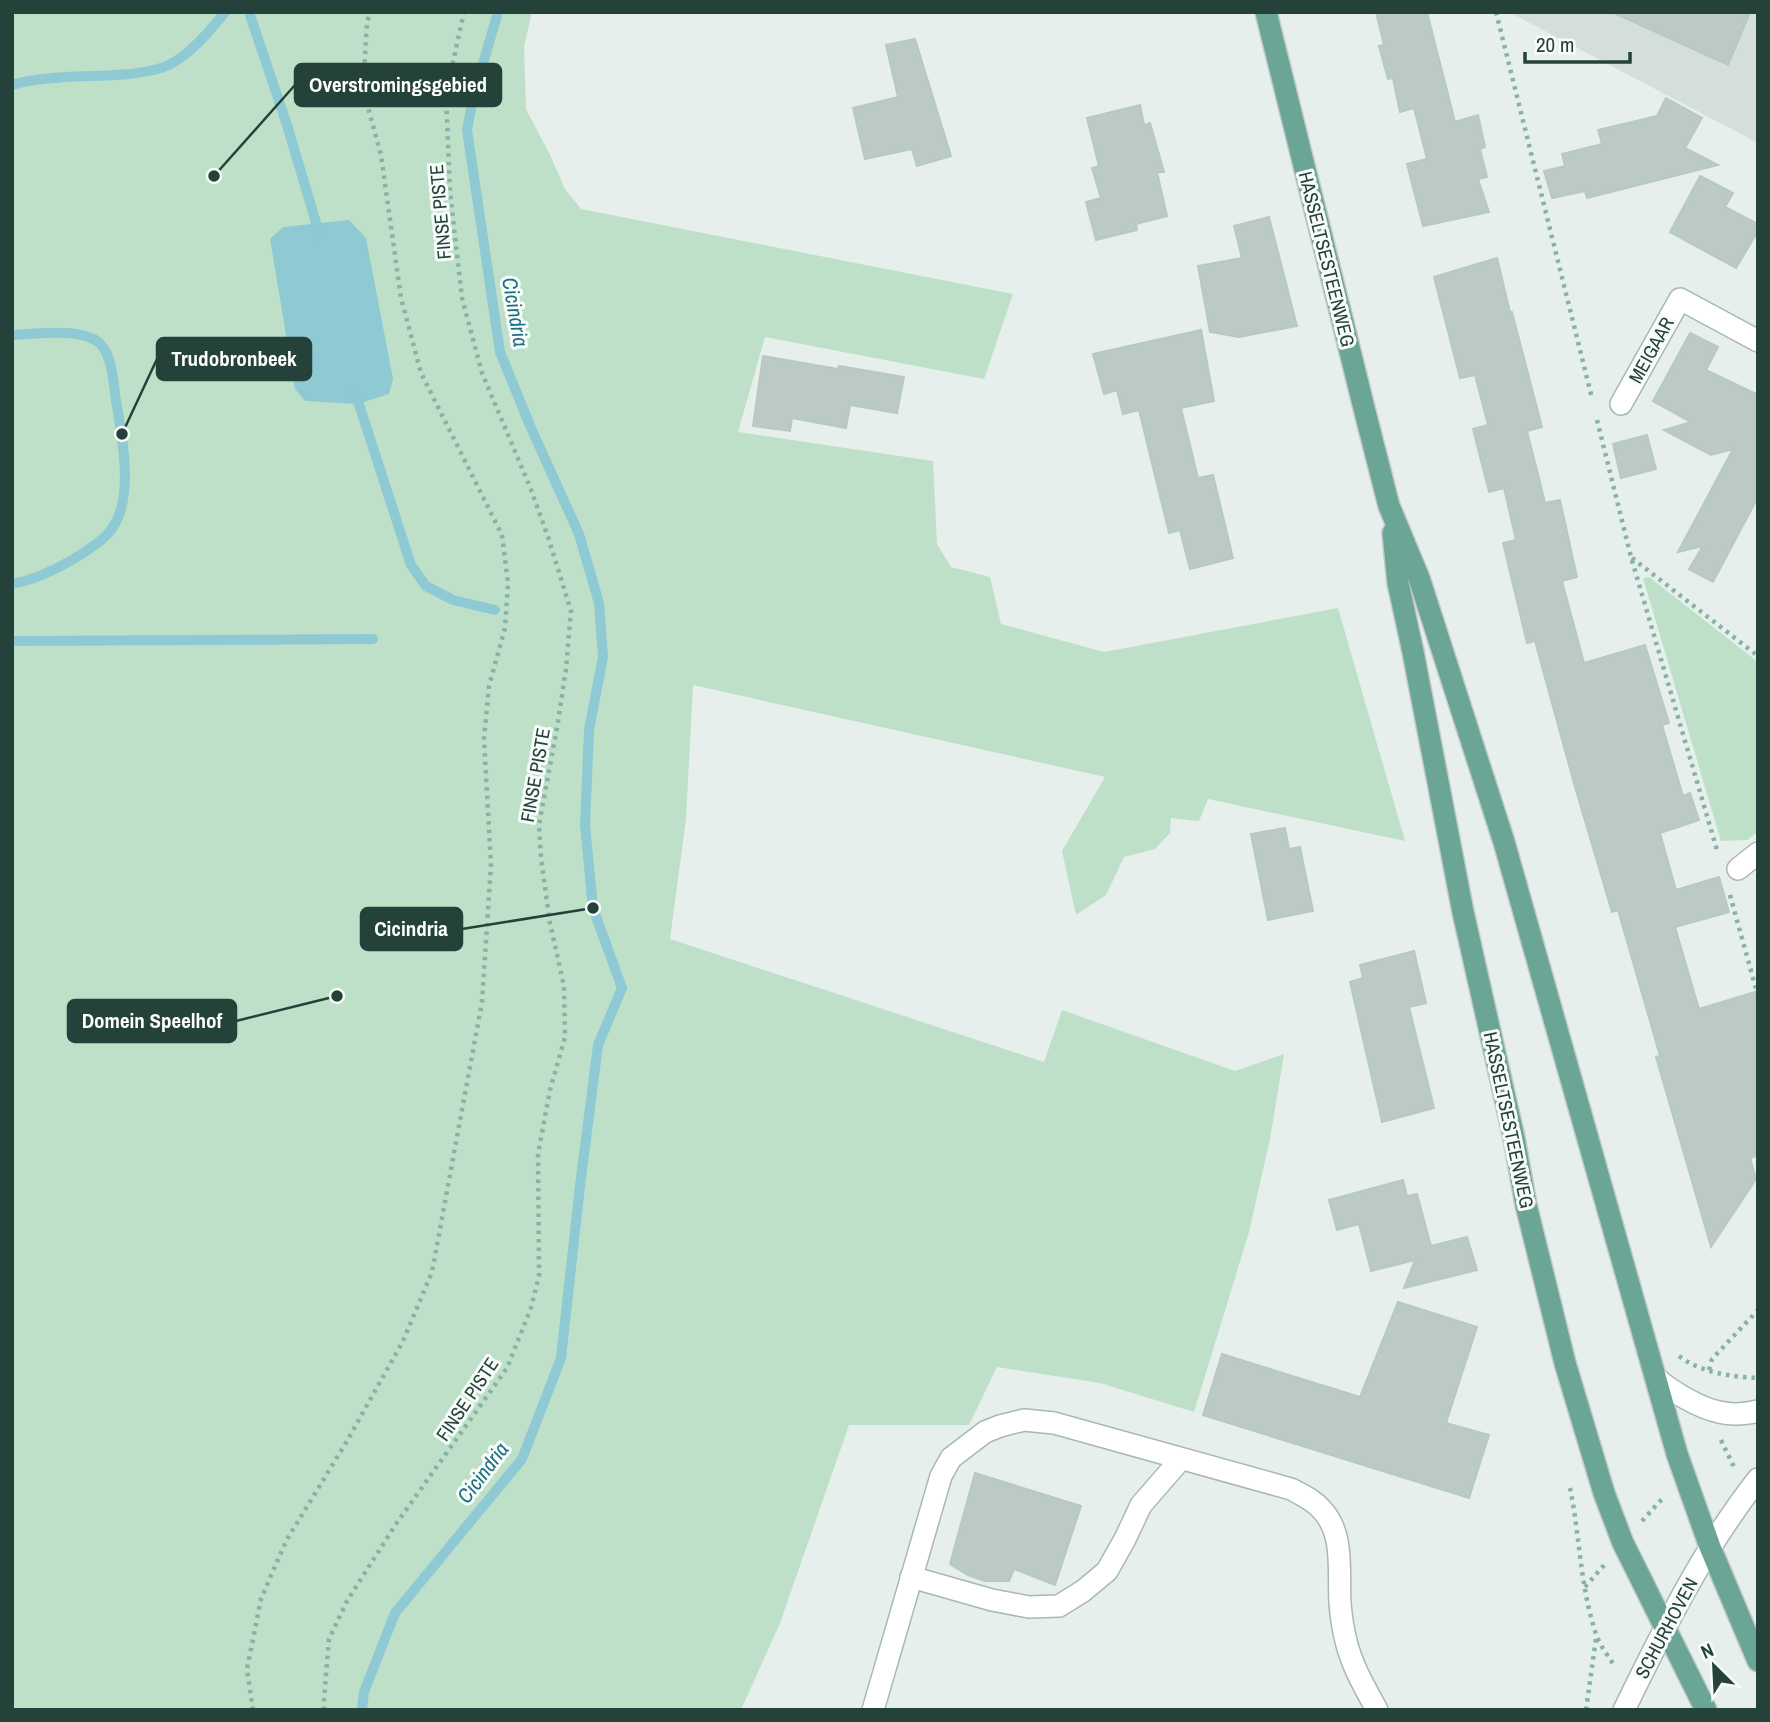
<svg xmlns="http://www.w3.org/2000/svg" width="1770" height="1722" font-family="'Archivo Narrow',sans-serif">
	<rect width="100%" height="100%" fill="#e6efeb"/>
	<!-- built -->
	<path fill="#d4dfda" d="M1509,12H1758V143Z"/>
	<!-- green -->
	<g fill="#bfe0c8">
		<path d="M12,12H532L524,47L526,109L550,155L565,189L581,209L1013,294L984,379L765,337L738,432L933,461L937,544L951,567L990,577L1001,624L1104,652L1338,608L1405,841L1208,799L1199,821L1171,818L1170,833L1155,849L1124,857L1106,895L1076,915L1062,851L1105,777L693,685L686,819L670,939L1044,1062L1062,1010L1235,1071L1284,1054L1270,1139L1249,1232L1194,1412L1100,1383L997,1367L969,1425H849L780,1623L741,1710H12Z"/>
		<path d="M1649,577L1758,662V832L1747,840L1721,841L1643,578Z"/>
	</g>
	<!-- water -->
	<path fill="#8ec9d4" d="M349,220L366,238L393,379L389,394L358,404L305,401L295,389L270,239L283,227Z"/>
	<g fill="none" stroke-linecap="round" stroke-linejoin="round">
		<!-- stream -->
		<g stroke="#8ec9d4" stroke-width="10">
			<path d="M249,12L287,125L320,236"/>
			<path d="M12,85C29,79 47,79 65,77C97,75 131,77 161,68C185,61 210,31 225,12"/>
			<path d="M12,335C35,334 78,328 97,341C113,353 113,382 116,401C122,436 134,496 113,527C104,541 86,551 72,560C53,571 33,580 12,584"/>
			<path d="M355,392L411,565L426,586L453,600L495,610"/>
			<path d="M12,641L373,639"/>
			<path d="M362,1710L364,1692L395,1613L522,1459L561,1358L580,1186L598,1045L622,988L593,908L585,825L589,730L603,657L599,603L579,534L531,428L500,352L467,130L473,98L498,12"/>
		</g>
	</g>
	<!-- building -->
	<g fill="#bbcac4" stroke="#b8c9c2" stroke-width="2">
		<path d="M1376,12H1427L1455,122L1478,115L1485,147L1480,149L1487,177L1478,179L1489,212L1423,226L1407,164L1427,159L1414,108L1400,112L1393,78L1388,79L1379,46L1384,45Z"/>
		<path d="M1612,12H1750L1728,65Z"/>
		<path d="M915,39L951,156L917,166L912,149L865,159L853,108L898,97L886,45Z"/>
		<path d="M1666,98L1702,118L1685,148L1718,165L1587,198L1585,191L1552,198L1544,171L1565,166L1562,154L1602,144L1598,130L1657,116Z"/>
		<path d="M1140,105L1144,125L1150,123L1164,172H1157L1167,216L1136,224L1137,230L1096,240L1086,202L1101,198L1092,168L1099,166L1087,118Z"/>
		<path d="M1700,176L1733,193L1725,207L1758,224V231L1736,268L1670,232Z"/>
		<path d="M1269,217L1297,326L1239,337L1210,332L1198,266L1242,258L1234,226Z"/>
		<path d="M1497,258L1510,312H1512L1542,427L1527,431L1538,474L1545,503L1560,500L1577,577L1562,581L1584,663L1645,645L1669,723L1662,725L1683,796L1690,793L1699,820L1660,833L1676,890L1719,877L1729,912L1675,927L1699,1009L1758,991V1155L1750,1158L1756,1179L1711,1247L1656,1057L1660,1056L1618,910L1612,912L1575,787L1535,641L1527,643L1503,543L1516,540L1504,488L1489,492L1473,429L1488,425L1475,375L1460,378L1434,277Z"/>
		<path d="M1201,330L1214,401L1181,408L1198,478L1213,475L1233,558L1190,569L1180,530L1169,533L1139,410L1123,414L1117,390L1104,394L1093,354Z"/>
		<path d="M1690,333L1718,347L1706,370L1758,395V497L1713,582L1689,569L1703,546L1678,552L1733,449L1711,455L1664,430L1691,422L1653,401Z"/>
		<path d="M763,356L838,369L839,366L904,377L897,413L850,405L846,428L792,418L790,431L753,426Z"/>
		<path d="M1647,435L1656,469L1621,478L1613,444Z"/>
		<path d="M1285,828L1289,849L1300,847L1313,911L1268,920L1251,834Z"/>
		<path d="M1414,951L1426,1003L1409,1007L1434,1108L1382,1122L1350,982L1363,978L1360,965Z"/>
		<path d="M1403,1180L1407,1196L1417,1194L1431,1246L1467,1237L1477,1270L1404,1288L1415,1260L1371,1271L1359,1224L1337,1230L1329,1200Z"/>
		<path d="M1398,1302L1477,1327L1446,1423L1489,1435L1469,1498L1203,1415L1222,1354L1360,1397Z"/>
		<path d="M975,1473L1081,1506L1055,1585L1014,1569L1009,1581H985L968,1575L950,1564Z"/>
	</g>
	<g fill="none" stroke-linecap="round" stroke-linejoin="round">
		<!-- minor casing -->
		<g stroke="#a8b8b2" stroke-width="24">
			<g id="minor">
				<path d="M1621,404L1680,299L1758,341"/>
				<path d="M1738,869L1758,853"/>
				<path d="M1656,1378C1671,1391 1699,1408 1719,1412C1731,1415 1746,1414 1758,1411"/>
				<path d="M911,1577L992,1600L1029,1607L1059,1606L1083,1591L1107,1571L1125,1539L1141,1505L1181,1459"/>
				<path d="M873,1710L941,1476L951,1458L985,1432L1000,1426L1024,1420L1054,1423L1291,1489C1302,1495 1314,1500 1322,1510C1345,1534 1338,1573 1340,1603C1341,1616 1343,1629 1346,1641C1352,1666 1365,1688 1377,1710"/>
				<path d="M1624,1710C1663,1630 1703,1549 1758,1479"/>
			</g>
		</g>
		<!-- major casing -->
		<g stroke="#c2cac8" stroke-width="24">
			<g id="major">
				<path d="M1266,12L1365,412L1389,506L1419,578L1504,842L1677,1454L1710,1547L1758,1661"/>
				<path d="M1393,533L1398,583L1413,652L1463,912L1514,1138L1526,1205L1565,1363L1604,1493L1623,1543L1706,1710"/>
			</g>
		</g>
		<!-- path -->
		<g stroke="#86b3a5" stroke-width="4.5" stroke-dasharray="3.5 5" stroke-linecap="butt">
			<path d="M1496,12L1592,398"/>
			<path d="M1597,420L1631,557L1717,850"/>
			<path d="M1632,558L1758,656"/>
			<path d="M1730,895L1758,996"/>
			<path d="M1679,1356C1699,1372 1732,1377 1758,1378"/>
			<path d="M1709,1370L1712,1359L1758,1310"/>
			<path d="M1721,1440L1734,1467"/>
			<path d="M1570,1488C1580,1536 1580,1587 1596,1634C1600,1646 1609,1657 1615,1667"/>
			<path d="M1642,1521L1662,1499"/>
			<path d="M1585,1587L1605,1564"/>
			<path d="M253,1710L247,1669L261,1599L286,1541L347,1441L403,1341L432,1272L482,1002L491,865L484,739L489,686L505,628L508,583L502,535L421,373L401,298L381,155L363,89L367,23L370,12"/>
			<path d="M324,1710V1699L329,1639L347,1601L396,1524L507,1368L531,1308L539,1276L538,1154L550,1090L565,1037L564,986L550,923L541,858L539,824L557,728L566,669L571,611L548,537L530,487L482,373L462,298L450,192L446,94L464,12"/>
			<path d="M1586,1710L1596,1638"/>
		</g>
		<!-- minor -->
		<use href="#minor" stroke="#fff" stroke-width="21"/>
		<!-- major -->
		<use href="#major" stroke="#6aa596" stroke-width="21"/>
	</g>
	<g text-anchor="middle" stroke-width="6" stroke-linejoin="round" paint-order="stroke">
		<!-- street labels -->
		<g font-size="19" fill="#24423a" stroke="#f7fbf9">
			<text transform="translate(440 212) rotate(-95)" y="7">FINSE PISTE</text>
			<text transform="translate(1327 259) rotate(76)" y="7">HASSELTSESTEENWEG</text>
			<text transform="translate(1651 350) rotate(-61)" y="7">MEIGAAR</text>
			<text transform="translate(535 775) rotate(-80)" y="7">FINSE PISTE</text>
			<text transform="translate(1509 1120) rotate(78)" y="7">HASSELTSESTEENWEG</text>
			<text transform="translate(467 1399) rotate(-56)" y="7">FINSE PISTE</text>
			<text transform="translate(1666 1628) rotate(-62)" y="7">SCHURHOVEN</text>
		</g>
		<!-- water labels -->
		<g font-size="21" font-style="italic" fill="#1c6f80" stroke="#f7fbf9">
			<text transform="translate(515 312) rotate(80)" y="7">Cicindria</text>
			<text transform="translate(483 1473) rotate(-53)" y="7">Cicindria</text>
		</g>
	</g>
	<!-- callouts -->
	<path fill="none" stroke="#24423a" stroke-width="2.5" d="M214 176L295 85M122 434L157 359M593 908L462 929M337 996L236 1021"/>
	<g fill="#24423a" stroke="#f7fbf9" stroke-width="2.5">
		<circle cx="214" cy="176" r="7"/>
		<circle cx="122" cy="434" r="7"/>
		<circle cx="593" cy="908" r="7"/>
		<circle cx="337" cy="996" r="7"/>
	</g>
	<g fill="#24423a" stroke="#24423a" stroke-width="2.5">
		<rect x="295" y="64" width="206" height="42" rx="7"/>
		<rect x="157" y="338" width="154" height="42" rx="7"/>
		<rect x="361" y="908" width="101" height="42" rx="7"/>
		<rect x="68" y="1000" width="168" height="42" rx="7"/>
	</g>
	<g font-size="21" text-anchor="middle" font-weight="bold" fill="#fff">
		<text x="398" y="92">Overstromingsgebied</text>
		<text x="234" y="366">Trudobronbeek</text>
		<text x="411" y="936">Cicindria</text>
		<text x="152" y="1028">Domein Speelhof</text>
	</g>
	<!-- border -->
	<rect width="1770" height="1722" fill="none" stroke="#24423a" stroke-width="28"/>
	<!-- north arrow -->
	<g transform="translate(1714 1666) rotate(336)" stroke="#f7fbf9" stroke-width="5" paint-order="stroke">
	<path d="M0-5L12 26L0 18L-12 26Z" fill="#24423a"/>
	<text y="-10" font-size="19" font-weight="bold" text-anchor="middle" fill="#24423a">N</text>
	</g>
	<!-- scale -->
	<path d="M1525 52v10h105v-10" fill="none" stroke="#24423a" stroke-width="3.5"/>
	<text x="1536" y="52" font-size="21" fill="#24423a" stroke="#f7fbf9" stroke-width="5" paint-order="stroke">20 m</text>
</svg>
